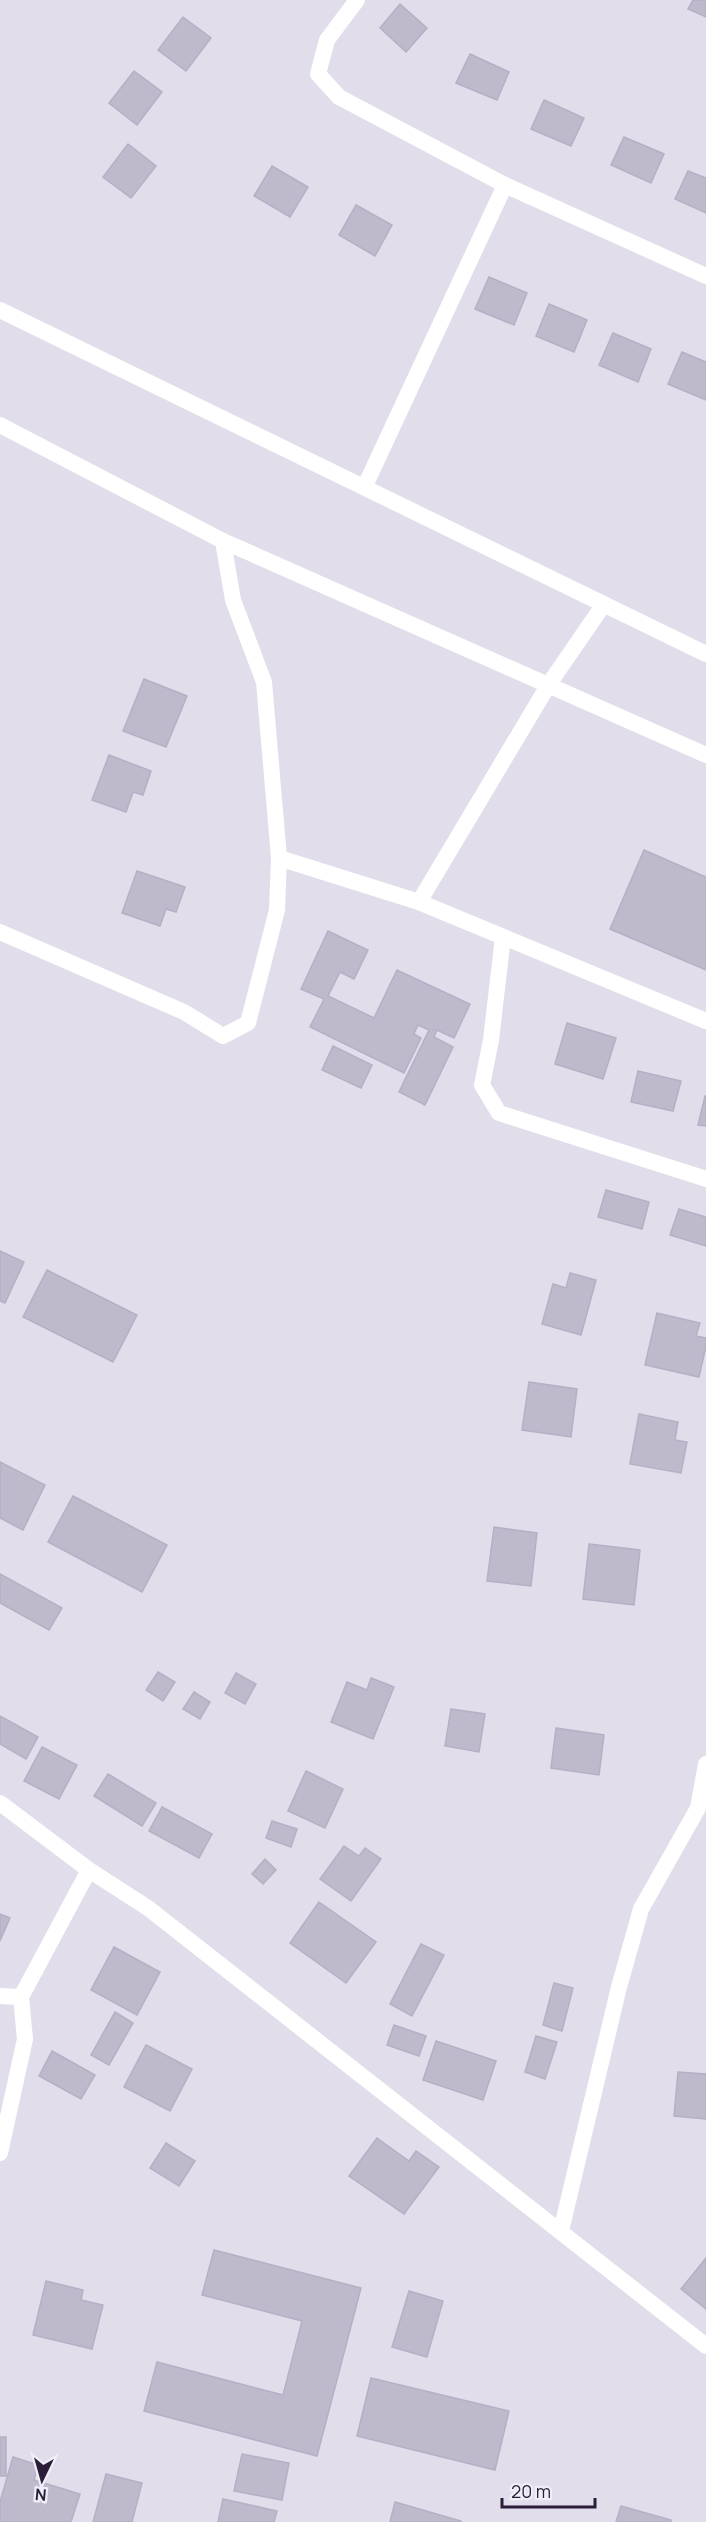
<svg xmlns="http://www.w3.org/2000/svg" width="706" height="2522" font-family="Manrope,sans-serif">
	<rect width="100%" height="100%" fill="#e1ddeb"/>
	<!-- building -->
	<g fill="#bfb9cc" stroke="#b6afc5" stroke-width="1.5">
		<path d="M693,0H706V17L688,9Z"/>
		<path d="M400,4L427,28L406,52L380,28Z"/>
		<path d="M183,17L211,38L186,71L158,50Z"/>
		<path d="M470,54L509,72L497,100L456,83Z"/>
		<path d="M134,71L162,92L137,125L109,103Z"/>
		<path d="M544,100L584,118L571,146L531,129Z"/>
		<path d="M624,137L664,154L651,183L611,165Z"/>
		<path d="M128,144L156,166L131,198L103,177Z"/>
		<path d="M272,166L308,187L290,217L254,196Z"/>
		<path d="M688,171L706,178V213L675,199Z"/>
		<path d="M356,205L392,225L375,256L339,235Z"/>
		<path d="M489,277L527,293L514,325L475,309Z"/>
		<path d="M549,304L587,320L574,352L536,336Z"/>
		<path d="M613,333L651,349L638,382L599,365Z"/>
		<path d="M682,352L706,362V400L668,384Z"/>
		<path d="M144,679L187,696L166,747L123,731Z"/>
		<path d="M109,755L151,771L143,795L133,792L126,812L92,800Z"/>
		<path d="M644,850L706,877V970L610,929Z"/>
		<path d="M137,871L185,887L176,912L166,909L160,926L122,913Z"/>
		<path d="M328,931L368,950L354,979L340,972L328,996L374,1018L397,970L470,1004L454,1038L437,1030L434,1037L453,1047L425,1105L399,1092L429,1030L418,1025L414,1034L421,1038L404,1073L310,1027L324,999L301,989Z"/>
		<path d="M567,1023L616,1038L603,1079L555,1064Z"/>
		<path d="M333,1046L372,1065L361,1088L322,1070Z"/>
		<path d="M638,1071L681,1081L673,1111L631,1102Z"/>
		<path d="M705,1096H706V1126L698,1125Z"/>
		<path d="M606,1190L649,1202L642,1229L598,1217Z"/>
		<path d="M679,1209L706,1217V1246L670,1235Z"/>
		<path d="M0,1251L24,1262L5,1303L0,1301Z"/>
		<path d="M47,1270L137,1315L113,1362L23,1317Z"/>
		<path d="M570,1273L596,1280L581,1335L542,1324L553,1284L566,1288Z"/>
		<path d="M657,1313L700,1323L696,1336L706,1338V1346L699,1377L645,1365Z"/>
		<path d="M529,1382L577,1389L571,1437L522,1430Z"/>
		<path d="M639,1414L678,1422L675,1440L687,1442L681,1473L630,1464Z"/>
		<path d="M0,1462L45,1485L23,1530L0,1518Z"/>
		<path d="M73,1496L167,1545L142,1592L48,1542Z"/>
		<path d="M494,1527L537,1533L531,1586L487,1581Z"/>
		<path d="M589,1544L640,1550L634,1605L583,1599Z"/>
		<path d="M0,1574L62,1608L49,1630L0,1603Z"/>
		<path d="M158,1672L175,1682L163,1701L146,1690Z"/>
		<path d="M236,1673L256,1684L245,1704L225,1693Z"/>
		<path d="M371,1678L394,1687L373,1739L331,1722L347,1682L367,1690Z"/>
		<path d="M194,1692L210,1702L200,1719L183,1709Z"/>
		<path d="M451,1709L485,1714L479,1752L445,1746Z"/>
		<path d="M0,1716L38,1737L26,1759L0,1744Z"/>
		<path d="M556,1728L604,1735L599,1775L551,1768Z"/>
		<path d="M42,1747L77,1765L59,1799L24,1781Z"/>
		<path d="M306,1771L343,1789L325,1828L288,1811Z"/>
		<path d="M108,1774L156,1803L142,1826L94,1796Z"/>
		<path d="M162,1807L212,1834L199,1858L149,1831Z"/>
		<path d="M272,1821L297,1829L291,1847L266,1838Z"/>
		<path d="M344,1846L359,1856L365,1848L381,1859L351,1901L320,1879Z"/>
		<path d="M265,1859L276,1870L263,1884L252,1874Z"/>
		<path d="M319,1902L376,1942L346,1983L290,1943Z"/>
		<path d="M0,1914L10,1918L0,1941Z"/>
		<path d="M421,1944L444,1955L412,2016L390,2004Z"/>
		<path d="M114,1947L160,1972L137,2015L91,1990Z"/>
		<path d="M554,1983L573,1988L562,2031L543,2025Z"/>
		<path d="M115,2012L133,2023L109,2065L91,2055Z"/>
		<path d="M394,2025L426,2036L419,2056L387,2045Z"/>
		<path d="M536,2036L557,2042L545,2079L525,2072Z"/>
		<path d="M436,2041L496,2061L483,2100L423,2080Z"/>
		<path d="M146,2045L192,2069L170,2111L124,2087Z"/>
		<path d="M52,2051L95,2075L81,2099L39,2076Z"/>
		<path d="M678,2072L706,2074V2119L674,2116Z"/>
		<path d="M377,2138L409,2161L416,2151L439,2167L404,2214L349,2176Z"/>
		<path d="M166,2143L195,2161L179,2186L150,2168Z"/>
		<path d="M214,2250L361,2288L317,2456L144,2411L157,2362L283,2395L302,2321L202,2295Z"/>
		<path d="M706,2258V2309L681,2289Z"/>
		<path d="M46,2281L83,2290L81,2300L103,2305L92,2349L33,2335Z"/>
		<path d="M409,2291L443,2301L427,2357L392,2347Z"/>
		<path d="M371,2378L509,2411L495,2470L357,2436Z"/>
		<rect x="0" y="2437" width="6" height="39"/>
		<path d="M242,2454L289,2463L282,2500L234,2491Z"/>
		<path d="M13,2457L38,2465L34,2480L80,2494L71,2522H0V2502Z"/>
		<path d="M106,2474L142,2483L132,2522H93Z"/>
		<path d="M223,2499L277,2511L274,2522H218Z"/>
		<path d="M395,2502L461,2521V2522H390Z"/>
		<path d="M621,2506L671,2520V2522H616Z"/>
	</g>
	<g fill="none" stroke-linecap="round" stroke-linejoin="round">
		<!-- minor -->
		<g stroke="#fff" stroke-width="16">
			<path d="M357,0L327,40L318,74L339,97L505,185L706,276"/>
			<path d="M0,425L223,541L706,755"/>
			<path d="M365,486L505,185"/>
			<path d="M223,541L233,600L264,682L279,858"/>
			<path d="M419,902L549,684L604,604"/>
			<path d="M0,932L184,1012L223,1036L248,1023L277,910L279,858L419,902L706,1021"/>
			<path d="M503,937L491,1040L482,1085L499,1113L706,1179"/>
			<path d="M0,1803L89,1870L148,1908L706,2346"/>
			<path d="M0,1996L21,1997"/>
			<path d="M0,2153L25,2039L21,1997L89,1870"/>
			<path d="M561,2231L619,1987L641,1909L698,1808L706,1764"/>
		</g>
		<!-- tertiary -->
		<path stroke="#fff" stroke-width="16" d="M0,310L706,654"/>
	</g>
	<!-- north arrow -->
	<g transform="translate(42 2480) rotate(185)" stroke="#f0eef7" stroke-width="4.5" paint-order="stroke">
	<path d="M0-4.5L10 22L0 15L-10 22Z" fill="#2c1d3b"/>
	<text y="-9" font-size="16" font-weight="bold" text-anchor="middle" fill="#2c1d3b">N</text>
	</g>
	<!-- scale -->
	<path d="M502 2498v9h93v-9" fill="none" stroke="#2c1d3b" stroke-width="3"/>
	<text x="511" y="2498" font-size="18" fill="#2c1d3b" stroke="#f0eef7" stroke-width="4.5" paint-order="stroke">20 m</text>
</svg>
